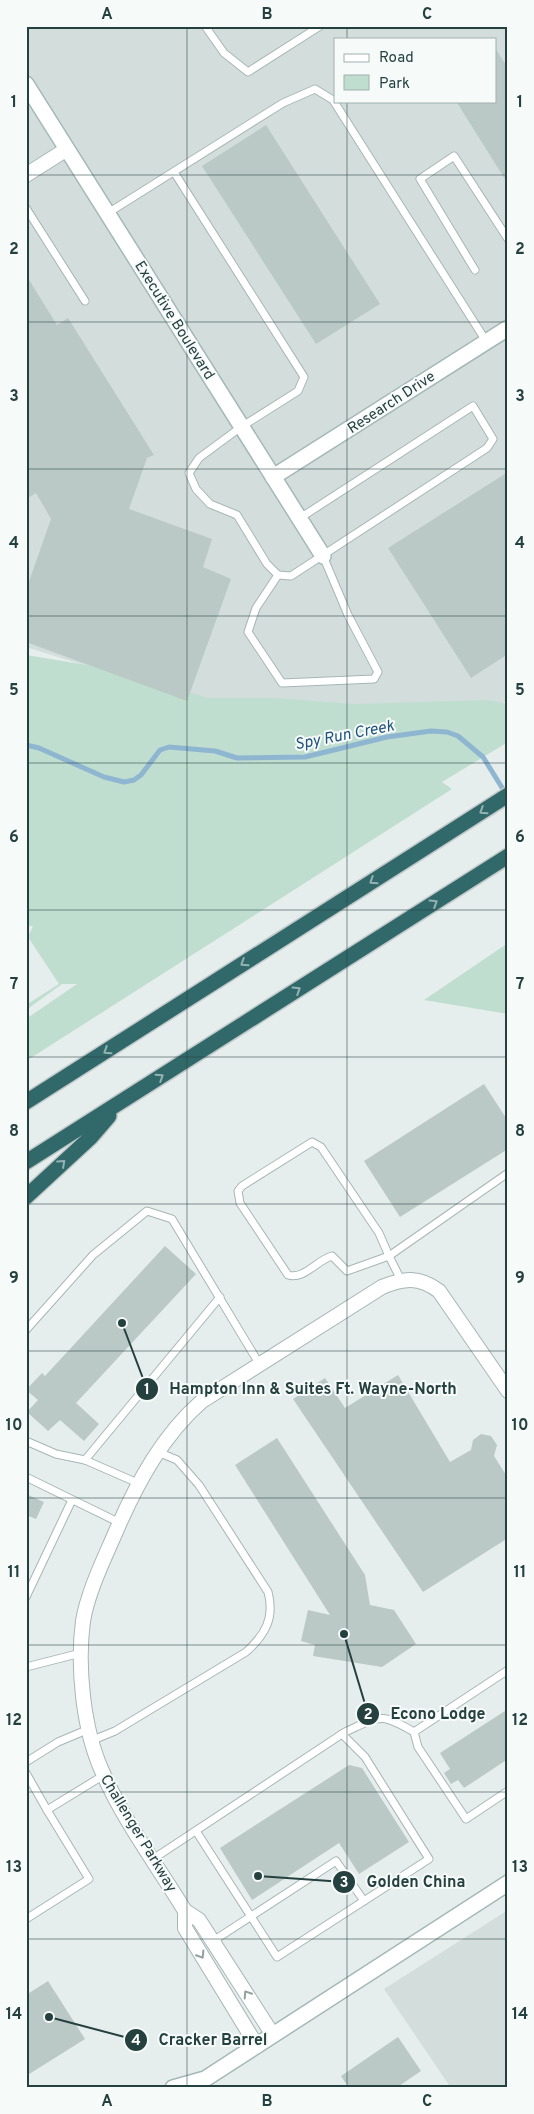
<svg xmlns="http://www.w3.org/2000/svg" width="534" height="2114" font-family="Overpass,sans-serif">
	<rect width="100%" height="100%" fill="#e5eeec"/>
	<!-- built -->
	<g fill="#d3dedc" fill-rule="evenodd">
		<path d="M26,26H508V700L472,722L228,710L26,647ZM335,39H495V101H335Z"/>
		<path d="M508,1910V2088H451L384,1989Z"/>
	</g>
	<!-- green -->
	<g fill="#bfdecf">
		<path d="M26,655L99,667L209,698H274L355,704L487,700L508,704V742L442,782L452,789L26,1061V1019L77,984H62L26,1010V1005L59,984L28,937L33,926H26Z"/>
		<path d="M508,943V1014L424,1000Z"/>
	</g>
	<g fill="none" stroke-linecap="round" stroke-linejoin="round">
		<!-- stream -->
		<path stroke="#8fb6d1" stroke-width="5" d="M26,745L39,748L104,777L124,782L134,780L141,775L160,750L169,747L215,751L237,758L305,757L387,737L431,731L447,732L458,736L483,757L506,794"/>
	</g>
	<!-- building -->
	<g fill="#bac9c6">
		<path d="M495,48L508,68V184L456,101H495Z"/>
		<path d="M266,125L380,304L316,344L202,166Z"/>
		<path d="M26,275L57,325L68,318L154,455L147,458L129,509L212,539L203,567L231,579L187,701L26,642V590L51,519L36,493L26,499Z"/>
		<path d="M508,472V654L471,678L388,548Z"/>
		<path d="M484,1084L508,1121V1149L400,1217L364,1161Z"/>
		<path d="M165,1246L196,1274L76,1403L99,1424L84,1441L60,1420L48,1431L27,1412L38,1400L26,1390L42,1373L45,1376Z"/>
		<path d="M398,1375L450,1462L471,1450L473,1440L481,1434L491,1436L497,1445L494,1456L508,1478V1538L423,1592L293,1399L325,1378L345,1408Z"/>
		<path d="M277,1438L365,1575L370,1605L394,1610L416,1644L382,1667L313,1656L315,1645L301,1641L308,1610L330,1615L235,1465Z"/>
		<path d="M26,1494L44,1502L36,1519L26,1515Z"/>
		<path d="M508,1709V1759L464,1788L458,1780L451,1784L444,1773L450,1769L440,1753Z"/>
		<path d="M349,1765L362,1768L409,1842L359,1874L339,1843L252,1900L220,1848Z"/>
		<path d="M48,1981L85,2039L26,2076V1995Z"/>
		<path d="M398,2037L421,2071L396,2088H349L341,2076Z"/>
	</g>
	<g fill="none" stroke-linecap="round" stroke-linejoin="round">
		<!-- lane casing -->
		<g stroke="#a7b6b5" stroke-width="9">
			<g id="lane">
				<path d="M205,26L224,53L248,72L320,26"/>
				<path d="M174,172L304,377L298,391L241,427L199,458L189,473L196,489L210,504L237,515L267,564L278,575L291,576L487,448L493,439L473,406L300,518"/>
				<path d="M26,208L85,301"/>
				<path d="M108,213L283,103L315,89L333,100L486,341"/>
				<path d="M475,270L420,179L454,156L508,239"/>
				<path d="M278,575L256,608L248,632L282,683L374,679L378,672L348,615L323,556"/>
				<path d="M312,1142L321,1147L379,1233L389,1256L347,1271L332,1256C317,1260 304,1280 288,1275L240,1203L238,1191L242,1186Z"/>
				<path d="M401,1280L389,1256L508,1173"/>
				<path d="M26,1330L93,1255L147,1211L172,1219L260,1365"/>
				<path d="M26,1441L56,1454L85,1460L140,1484"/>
				<path d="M85,1460L220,1297"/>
				<path d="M26,1477L120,1523"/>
				<path d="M26,1597L72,1500"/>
				<path d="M26,1667L81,1653"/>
				<path d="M414,1732L508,1670"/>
				<path d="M93,1740L115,1731L246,1652C265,1635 275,1618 268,1592L199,1485L177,1460L158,1452"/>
				<path d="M26,1762L58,1742L89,1729"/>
				<path d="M26,1773L47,1810"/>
				<path d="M196,1831L277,1957L429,1859L365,1757L342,1734"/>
				<path d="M153,1859L345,1732C380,1716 380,1712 414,1732L418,1747L466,1819L508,1791"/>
				<path d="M26,1919L89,1879L47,1810L104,1775"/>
				<path d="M213,1941L336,1861L364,1901"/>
			</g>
		</g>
		<!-- street casing -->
		<g stroke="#a7b6b5" stroke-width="16">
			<g id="street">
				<path d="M26,175L67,149"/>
				<path d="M185,1911V1928L257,2046"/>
				<path d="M273,2035L199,1920L185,1911C157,1865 123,1820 102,1771C83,1729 77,1666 83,1621C88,1591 105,1557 117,1529C138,1481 163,1435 202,1401L382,1287C404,1278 419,1276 439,1291L508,1391"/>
			</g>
		</g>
		<!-- secondary casing -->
		<g stroke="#a4b9b7" stroke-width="18">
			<g id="secondary">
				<path d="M26,84L323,556"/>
				<path d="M273,477L508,328"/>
				<path d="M173,2088L205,2079L508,1883"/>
			</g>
		</g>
		<!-- highway casing -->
		<g stroke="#c2cac9" stroke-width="18">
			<g id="highway">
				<path d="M26,1102L508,795"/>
				<path d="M26,1162L508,856"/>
				<path d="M26,1197L90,1138L109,1116"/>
			</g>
		</g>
		<!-- lane -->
		<use href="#lane" stroke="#fff" stroke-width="7"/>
		<!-- street -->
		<use href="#street" stroke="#fff" stroke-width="14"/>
		<!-- secondary -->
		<use href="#secondary" stroke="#fff" stroke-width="15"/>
		<!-- highway -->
		<use href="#highway" stroke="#31696b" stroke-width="15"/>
	</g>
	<!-- one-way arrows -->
	<defs><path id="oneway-chevron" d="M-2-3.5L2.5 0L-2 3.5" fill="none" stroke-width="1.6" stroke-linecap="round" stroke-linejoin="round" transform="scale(1.25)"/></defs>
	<g stroke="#94b2b2">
		<use href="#oneway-chevron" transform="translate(483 811) rotate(147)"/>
		<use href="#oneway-chevron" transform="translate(373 881) rotate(147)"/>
		<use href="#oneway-chevron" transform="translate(434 903) rotate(-32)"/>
		<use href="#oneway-chevron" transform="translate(244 963) rotate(147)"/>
		<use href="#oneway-chevron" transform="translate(297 990) rotate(-32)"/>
		<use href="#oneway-chevron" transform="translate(107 1051) rotate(147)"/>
		<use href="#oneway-chevron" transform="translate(160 1077) rotate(-33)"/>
		<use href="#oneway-chevron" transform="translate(62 1163) rotate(-42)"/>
	</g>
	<g stroke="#92a09f">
		<use href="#oneway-chevron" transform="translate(201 1955) rotate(58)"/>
		<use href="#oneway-chevron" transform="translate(247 1994) rotate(-123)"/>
	</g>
	<!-- grid -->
	<path fill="none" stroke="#24403f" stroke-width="1" stroke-opacity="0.55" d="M187,26V2088M347,26V39M347,101V2088M26,175H508M26,322H508M26,469H508M26,616H508M26,763H508M26,910H508M26,1057H508M26,1204H508M26,1351H508M26,1498H508M26,1645H508M26,1792H508M26,1939H508"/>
	<g text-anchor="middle" stroke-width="4" stroke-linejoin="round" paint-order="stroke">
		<!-- street labels -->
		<g font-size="15" fill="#24403f" stroke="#f6faf9">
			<text transform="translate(175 320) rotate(58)" y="5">Executive Boulevard</text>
			<text transform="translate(391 402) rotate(-33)" y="5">Research Drive</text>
			<text transform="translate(139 1833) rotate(59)" y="5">Challenger Parkway</text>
		</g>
		<!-- water labels -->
		<g font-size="16" font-style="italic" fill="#20547b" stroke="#f6faf9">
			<text transform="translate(344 734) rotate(-11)" y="6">Spy Run Creek</text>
		</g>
	</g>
	<!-- callouts -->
	<path fill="none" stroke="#24403f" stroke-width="2" d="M122 1323L147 1389M344 1634L368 1714M258 1876L344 1882M49 2017L136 2040"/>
	<g fill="#24403f" stroke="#f6faf9" stroke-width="2">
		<circle cx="122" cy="1323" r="5"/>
		<circle cx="344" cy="1634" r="5"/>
		<circle cx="258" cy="1876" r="5"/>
		<circle cx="49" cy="2017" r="5"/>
		<circle cx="147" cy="1389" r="12"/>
		<circle cx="368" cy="1714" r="12"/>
		<circle cx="344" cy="1882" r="12"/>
		<circle cx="136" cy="2040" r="12"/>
	</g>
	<g font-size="15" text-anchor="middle" font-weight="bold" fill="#fff">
		<text x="147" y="1394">1</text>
		<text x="368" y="1719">2</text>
		<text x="344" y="1887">3</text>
		<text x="136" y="2045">4</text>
	</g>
	<g font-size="16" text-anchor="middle" font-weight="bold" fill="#24403f" stroke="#f6faf9" stroke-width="4" stroke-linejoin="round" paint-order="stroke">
		<text x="313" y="1394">Hampton Inn &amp; Suites Ft. Wayne-North</text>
		<text x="438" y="1719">Econo Lodge</text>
		<text x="416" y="1887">Golden China</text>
		<text x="213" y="2045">Cracker Barrel</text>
	</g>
	<!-- border -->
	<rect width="534" height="2114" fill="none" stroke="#f6faf9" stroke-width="55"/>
	<!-- legend -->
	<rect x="334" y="38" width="162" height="65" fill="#f6faf9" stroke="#a2b0af"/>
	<rect x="344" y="54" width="25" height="8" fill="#ffffff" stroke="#a2b0af"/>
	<text x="379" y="62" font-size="15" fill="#24403f">Road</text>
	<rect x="344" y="75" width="25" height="15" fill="#bfdecf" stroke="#a2b0af"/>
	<text x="379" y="88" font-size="15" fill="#24403f">Park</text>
	<rect x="28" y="28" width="478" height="2058" fill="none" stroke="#24403f" stroke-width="2"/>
	<g font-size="16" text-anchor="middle" font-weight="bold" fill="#24403f">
		<text x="107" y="19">A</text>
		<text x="267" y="19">B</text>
		<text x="427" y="19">C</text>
		<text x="14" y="107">1</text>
		<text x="520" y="107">1</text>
		<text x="14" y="254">2</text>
		<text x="520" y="254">2</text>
		<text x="14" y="401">3</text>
		<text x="520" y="401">3</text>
		<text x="14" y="548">4</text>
		<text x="520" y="548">4</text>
		<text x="14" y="695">5</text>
		<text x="520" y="695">5</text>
		<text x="14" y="842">6</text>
		<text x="520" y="842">6</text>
		<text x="14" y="989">7</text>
		<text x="520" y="989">7</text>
		<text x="14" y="1136">8</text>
		<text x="520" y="1136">8</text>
		<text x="14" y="1283">9</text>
		<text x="520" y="1283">9</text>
		<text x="14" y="1430">10</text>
		<text x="520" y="1430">10</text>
		<text x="14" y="1577">11</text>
		<text x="520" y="1577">11</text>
		<text x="14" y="1725">12</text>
		<text x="520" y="1725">12</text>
		<text x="14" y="1872">13</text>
		<text x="520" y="1872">13</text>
		<text x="14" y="2019">14</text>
		<text x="520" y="2019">14</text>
		<text x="107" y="2106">A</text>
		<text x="267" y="2106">B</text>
		<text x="427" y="2106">C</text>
	</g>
</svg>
